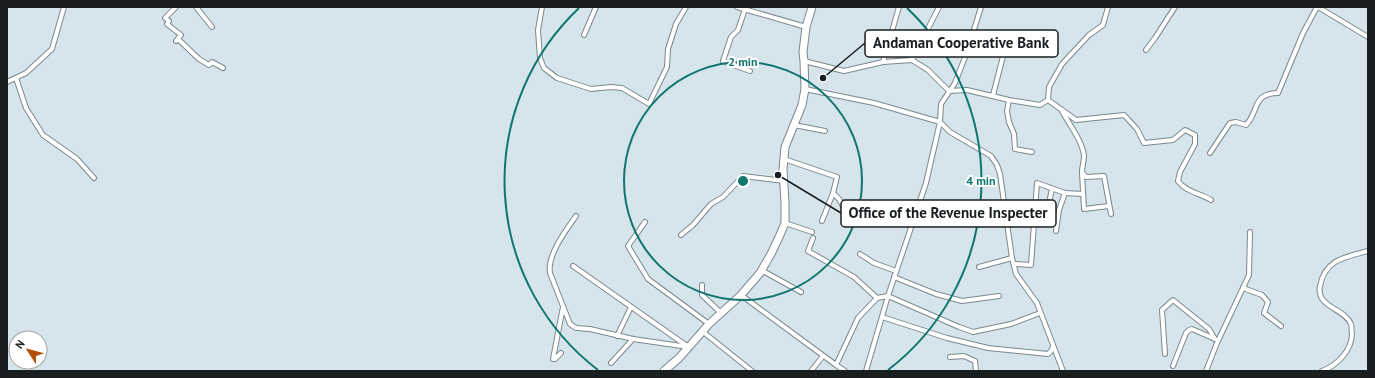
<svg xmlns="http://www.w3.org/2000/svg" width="1375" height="378" font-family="'PT Sans',sans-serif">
	<rect width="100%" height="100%" fill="#d6e4ec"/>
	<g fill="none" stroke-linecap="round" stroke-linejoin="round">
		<!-- minor casing -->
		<g stroke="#7b888f" stroke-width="6">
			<g id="minor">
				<path d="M176,7L165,18L169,21L167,24L181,35L176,41"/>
				<path d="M196,7L212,27"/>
				<path d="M542,7L538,30L540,58L544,68L557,78L591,89L611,87L622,88L649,104L667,67L668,49L676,24L686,7"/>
				<path d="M737,7L806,27"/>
				<path d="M1318,7L1368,37"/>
				<path d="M745,9L738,30L731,37L723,61L750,71"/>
				<path d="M584,35L596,7"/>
				<path d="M178,39L199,59L209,65L212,62L223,68"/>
				<path d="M1146,50L1155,38L1175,7"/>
				<path d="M912,60L939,7"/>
				<path d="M804,61L844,71L883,62L912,60L928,70L949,91L967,90L1009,100L1040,105L1048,100L1076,120L1124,115L1137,129L1144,143L1173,140L1185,130L1195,135V144L1180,172L1178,181C1186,192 1200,193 1211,200"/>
				<path d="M883,62L899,7"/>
				<path d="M16,78L26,108L43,135L77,159L94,178"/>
				<path d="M7,82L26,73L52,49L64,7"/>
				<path d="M805,89L874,103L940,122L950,132L991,156L997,165L1000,174L1012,258L1016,274L1037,303L1063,371"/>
				<path d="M993,95L1008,37L1001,34"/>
				<path d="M1009,100L1007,111L1009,122L1014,134L1015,149L1032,152"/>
				<path d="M1048,100L1049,87L1062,64L1089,35L1103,25L1108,7"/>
				<path d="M1062,111C1069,124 1083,142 1084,156C1084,161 1082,167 1082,172L1086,177L1104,176L1111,214"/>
				<path d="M794,125L825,131"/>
				<path d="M1210,153L1230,123L1236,122L1246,125C1259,112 1252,93 1278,93L1303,33L1317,7"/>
				<path d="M784,159L837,177L833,193L822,221"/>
				<path d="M1082,173L1084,209L1109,206"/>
				<path d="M833,193L839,199L844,208L870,218"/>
				<path d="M1065,193L1083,194"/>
				<path d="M1050,198L1052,189"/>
				<path d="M576,216C566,230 547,255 550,273L570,324L576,328L590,329L633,339L688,347"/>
				<path d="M1006,217L1035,222"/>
				<path d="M645,222L628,246L648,279L709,324"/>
				<path d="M785,223L812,232"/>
				<path d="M681,235L693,225L711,204L723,197L743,176L784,181"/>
				<path d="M813,238L808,251L854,277L877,298"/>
				<path d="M860,254L874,263L896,271"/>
				<path d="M1014,264L1031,265L1037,183L1065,193L1059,210L1056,231"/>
				<path d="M573,266L687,346"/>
				<path d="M979,267L1012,258"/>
				<path d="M761,270L801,292"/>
				<path d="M894,277L936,294L962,301L999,296"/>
				<path d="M702,285V295L721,313"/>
				<path d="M1243,288L1262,295L1268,302L1264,313L1281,326"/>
				<path d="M741,295L836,365L858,318L877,298L888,296L926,183L940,122L941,104L955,83L967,52L981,7"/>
				<path d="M882,317L947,338L988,348L1048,354L1051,351L1053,346"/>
				<path d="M702,331L752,371"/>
				<path d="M617,336L631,307"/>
				<path d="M561,353L555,359H553L563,307"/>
				<path d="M1165,354L1162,310L1173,300L1209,329L1215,339"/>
				<path d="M950,357L964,356L975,361L976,371"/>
				<path d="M611,363L633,339"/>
				<path d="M836,365L845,371"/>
				<path d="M1173,366L1186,333L1189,330L1192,329L1215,339"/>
				<path d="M811,371L823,356"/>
				<path d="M866,371L888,296L959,327L973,332L1011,324L1040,313"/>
				<path d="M1206,371L1217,343L1249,275L1250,232"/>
				<path d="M1322,371C1338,365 1352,350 1352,333C1351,330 1352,326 1351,324C1346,312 1330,309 1323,300C1320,297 1319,290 1320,286C1325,259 1346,257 1368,251"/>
			</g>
		</g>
		<!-- trunk casing -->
		<g stroke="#7b888f" stroke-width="9">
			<path id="trunk" d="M664,371L679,358L709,324L741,295L760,273L771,254L780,235L785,223V203L783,169L785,147L802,105L805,89L804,61L803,52L806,27L812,7"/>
		</g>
		<!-- minor -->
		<use href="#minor" stroke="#fff" stroke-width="4"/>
		<!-- trunk -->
		<use href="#trunk" stroke="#fff" stroke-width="7"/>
	</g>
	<!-- distance rings -->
	<g fill="none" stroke="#0f766e" stroke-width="2">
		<circle cx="743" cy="181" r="119"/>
		<path d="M598 370A238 238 0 0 1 579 8M907 8A238 238 0 0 1 888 370"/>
	</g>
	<circle cx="743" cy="181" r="6" fill="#0f766e" stroke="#fff" stroke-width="2"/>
	<g font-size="12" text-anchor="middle" font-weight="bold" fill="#0f766e" stroke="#fff" stroke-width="4" stroke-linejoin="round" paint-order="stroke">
		<text x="743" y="66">2 min</text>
		<text x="981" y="185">4 min</text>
	</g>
	<!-- callouts -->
	<path fill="none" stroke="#191e21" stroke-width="1.5" d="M823 78L865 43M778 175L841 213"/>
	<g fill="#191e21" stroke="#fff" stroke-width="1.5">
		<circle cx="823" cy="78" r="4"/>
		<circle cx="778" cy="175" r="4"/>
	</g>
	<g fill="#fff" stroke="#191e21" stroke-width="1.5">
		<rect x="865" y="30" width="193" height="27" rx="4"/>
		<rect x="841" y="200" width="215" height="27" rx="4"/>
	</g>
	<g font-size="15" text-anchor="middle" font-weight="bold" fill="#191e21">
		<text x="961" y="48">Andaman Cooperative Bank</text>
		<text x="948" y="218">Office of the Revenue Inspecter</text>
	</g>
	<!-- border -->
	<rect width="1375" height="378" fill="none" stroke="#191e21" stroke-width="16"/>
	<!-- north arrow -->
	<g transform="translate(28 350) rotate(306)"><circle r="19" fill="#ffffff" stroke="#a3a5a6"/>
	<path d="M0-3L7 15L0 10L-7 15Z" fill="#b15109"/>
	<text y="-6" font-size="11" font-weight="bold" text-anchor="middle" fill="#191e21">N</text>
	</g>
</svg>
